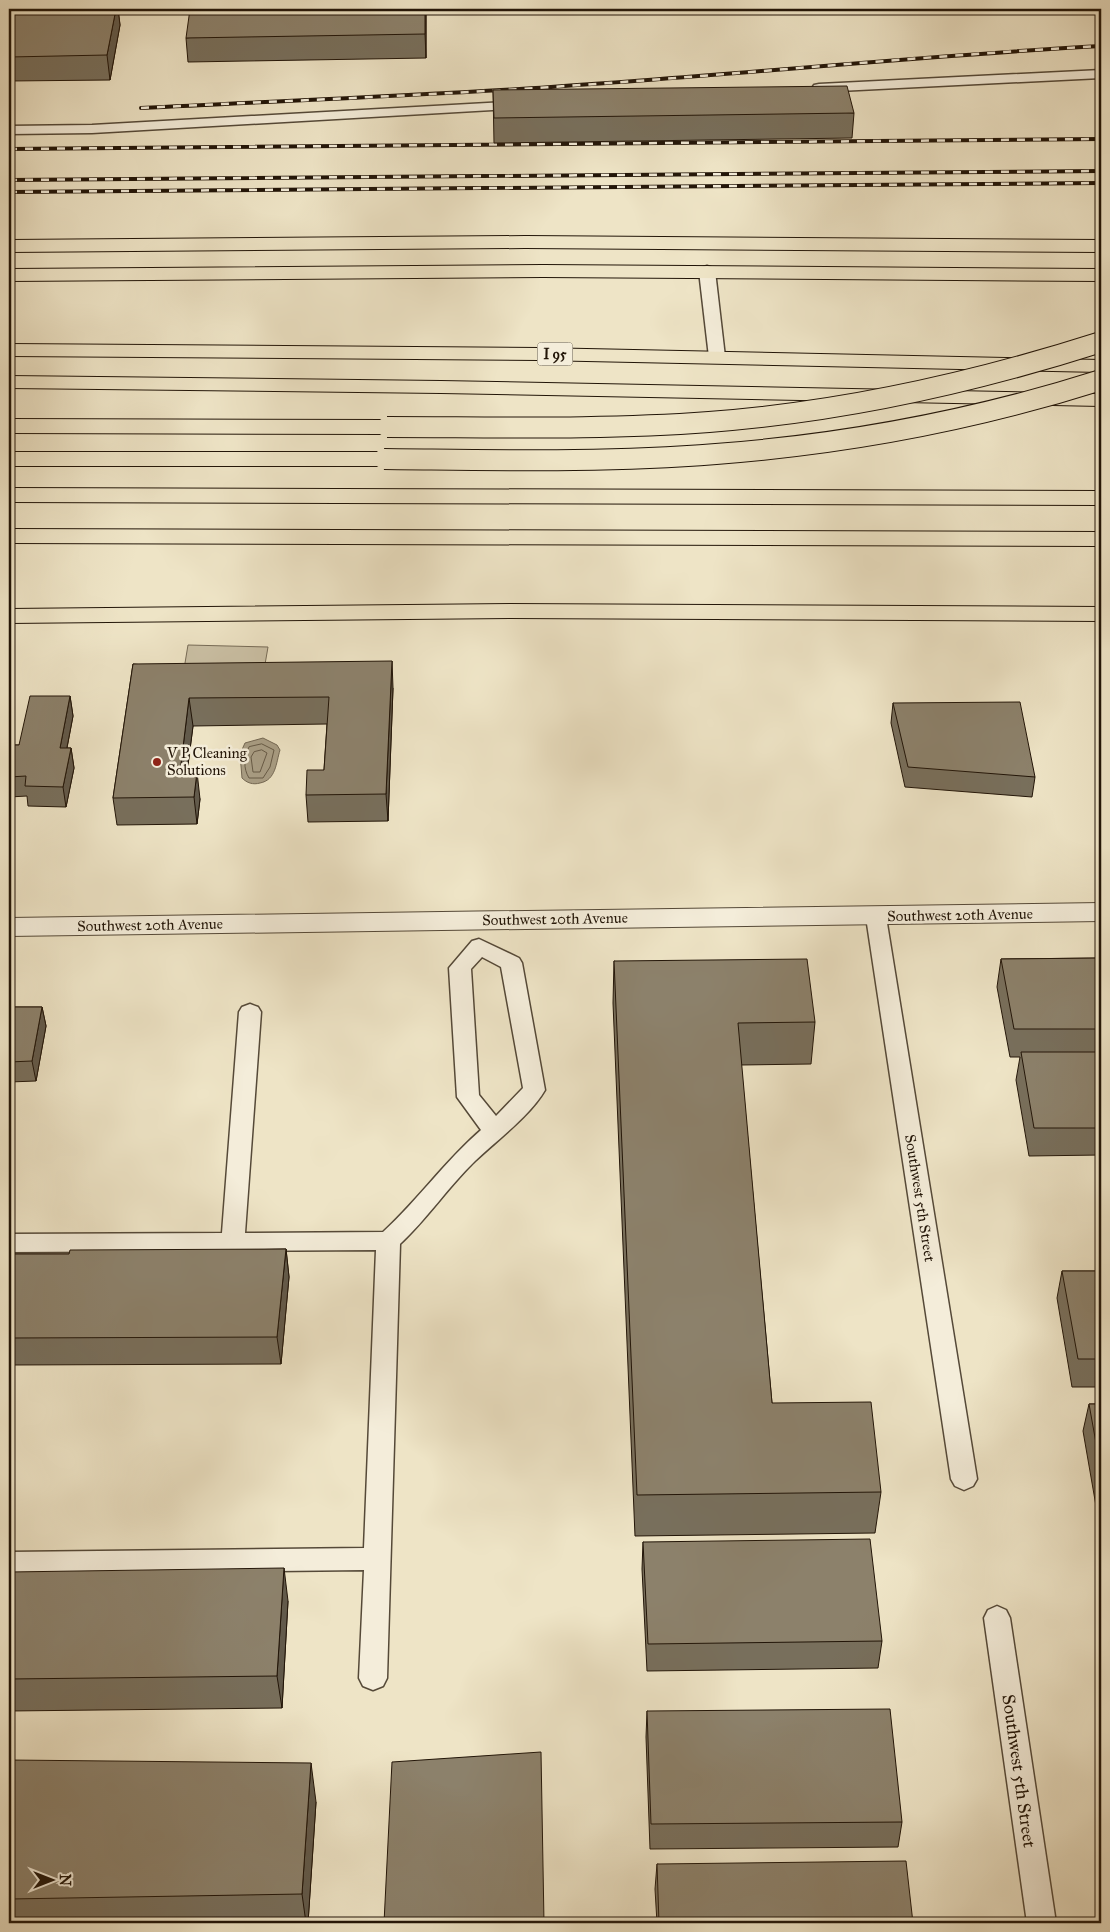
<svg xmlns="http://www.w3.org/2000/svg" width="1110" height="1932" font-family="'IM FELL Great Primer',serif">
	<rect width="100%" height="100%" fill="#eee4c6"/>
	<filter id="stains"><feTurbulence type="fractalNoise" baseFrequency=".004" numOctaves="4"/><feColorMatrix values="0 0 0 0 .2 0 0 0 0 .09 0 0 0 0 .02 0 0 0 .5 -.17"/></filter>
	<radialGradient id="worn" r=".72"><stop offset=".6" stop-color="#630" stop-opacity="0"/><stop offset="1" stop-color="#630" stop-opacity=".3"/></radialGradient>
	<!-- green -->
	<path fill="#cbc1a6" stroke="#766b57" d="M188,645L268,647L263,676L183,675Z"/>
	<!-- water -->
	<path fill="#a99e85" stroke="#736753" d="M263,738L277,745L280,750C276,763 276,780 260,783C253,785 247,783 242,778L240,754L245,743Z"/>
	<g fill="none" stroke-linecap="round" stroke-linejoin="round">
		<!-- shore -->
		<g stroke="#665a46" stroke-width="1">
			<path d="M262,744L274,750L270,767L263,778H249C243,768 244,758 249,747Z"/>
			<path d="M262,750L267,753L260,772H253L251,757L254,752Z"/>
		</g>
		<!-- lane casing -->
		<g stroke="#554938" stroke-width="3">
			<g id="lane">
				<path d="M1101,70V78L819,92L814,91L812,88L814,85L819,84Z"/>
				<path d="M522,101L527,102L529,105L527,108L92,133L9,134V126L92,125Z"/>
				<path d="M707,266L713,268L715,271L725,357L723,360H711L709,357L699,271L701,268Z"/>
				<path d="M876,910L883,912L886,917L977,1479L973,1486L964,1490L955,1486L951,1479L866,917L869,912Z"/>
				<path d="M479,939L519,958L522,963L545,1090C530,1116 497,1140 475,1161C448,1187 427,1219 400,1244L387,1678L383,1686L373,1690L363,1686L359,1678L364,1570L9,1574V1552L364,1548L376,1250L9,1252V1234L222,1233L239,1012L242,1007L250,1004L258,1007L261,1012L245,1233L383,1232C418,1200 445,1161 481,1130L457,1097L449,968L472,941ZM482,957L501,967L523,1088L496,1116L479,1095L471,969Z"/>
				<path d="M997,1606L1006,1610L1010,1618L1056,1923H1027L984,1618L988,1610Z"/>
			</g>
		</g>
		<!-- street casing -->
		<g stroke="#554938" stroke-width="2">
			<path id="street" d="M1101,903V921L9,936V918Z"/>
		</g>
		<!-- highway casing -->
		<g stroke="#221508" stroke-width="2">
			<g id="highway">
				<path d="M525,236L1101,240V252L525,248L9,252V240Z"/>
				<path d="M543,265L1101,269V281L543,277L9,281V269Z"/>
				<path d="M9,344L539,348L1101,360V372L539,360L9,356Z"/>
				<path d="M9,376L441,381L1101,394V406L441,393L9,388Z"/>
				<path d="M9,419L387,420L395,422L398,427L395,432L387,434L9,433Z"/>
				<path d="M9,452H384L392,454L395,459L392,464L384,466H9Z"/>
				<path d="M9,488L1101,491V505L9,502Z"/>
				<path d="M9,529L1101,532V546L9,543Z"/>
				<path d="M511,604L1101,607V621L511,618L9,623V609Z"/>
			</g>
		</g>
		<!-- lane -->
		<use href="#lane" fill="#f4edda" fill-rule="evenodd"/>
		<!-- street -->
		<use href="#street" fill="#f4edda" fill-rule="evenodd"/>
		<!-- highway -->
		<use href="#highway" fill="#eee4c6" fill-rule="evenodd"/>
		<!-- rail casing -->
		<g stroke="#221508" stroke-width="4">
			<g id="rail">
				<path d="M141,108C278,101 415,96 551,87C735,75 918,56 1101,46"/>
				<path d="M9,149L1101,139"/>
				<path d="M9,180L1101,171"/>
				<path d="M9,192L1101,183"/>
			</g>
		</g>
		<!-- rail -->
		<use href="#rail" stroke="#f4edda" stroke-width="2.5" stroke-dasharray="8" stroke-linecap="butt"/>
		<!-- highway-bridge casing -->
		<g stroke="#221508" stroke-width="22" stroke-linecap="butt">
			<g id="highway-bridge">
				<path d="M387,427C494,427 602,430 709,422C843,412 973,383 1101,342"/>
				<path d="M384,459C495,460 606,463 716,454C848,444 975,420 1101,380"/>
			</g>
		</g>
		<!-- highway-bridge -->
		<use href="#highway-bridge" stroke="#eee4c6" stroke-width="20"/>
	</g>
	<!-- wall -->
	<g fill="#786f5c" stroke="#221508">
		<path d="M15,9H118L120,25L110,80L9,81V34Z"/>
		<path d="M426,9V58L188,62L186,38Z"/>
		<path d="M493,90L854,113L852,138L494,143Z"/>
		<path d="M133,664L393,688L388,821L308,822L306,795L324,770L327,724L193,726L187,772L200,799L197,824L117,825L113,798Z"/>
		<path d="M70,696L73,716L67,748H71L74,768L66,807L28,806L27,796L9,797V745H19Z"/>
		<path d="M893,703L1035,777L1032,797L905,787L891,723Z"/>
		<path d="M1101,958V1155L1029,1156L1016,1080L1020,1057H1010L997,987L1001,959Z"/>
		<path d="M614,961L815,1022L811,1064L741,1065L772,1403L881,1492L875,1533L635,1536L613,1003Z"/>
		<path d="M9,1007H42L46,1026L36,1081L9,1082Z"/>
		<path d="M286,1249L289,1277L281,1364L9,1365V1254H69Z"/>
		<path d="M1062,1271H1101V1387H1072L1057,1298Z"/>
		<path d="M1089,1404H1101V1529H1100L1083,1431Z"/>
		<path d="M643,1542L882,1641L878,1668L647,1671L642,1569Z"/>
		<path d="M9,1572L288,1601L282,1708L9,1711Z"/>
		<path d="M647,1711L902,1822L898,1847L650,1849L646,1737Z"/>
		<path d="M9,1760L316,1802L308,1923H9Z"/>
		<path d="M657,1864L913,1923H657L655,1889Z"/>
	</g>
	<!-- shaded-wall -->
	<g fill="#625a4b" stroke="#221508">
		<path d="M116,9H118L120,25L110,80L107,55Z"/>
		<path d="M425,9H426V58L425,34Z"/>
		<path d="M392,661L393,688L388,821L386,794Z"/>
		<path d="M70,696L73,716L63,768L60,748Z"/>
		<path d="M189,698L193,726L184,797L180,772Z"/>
		<path d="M71,748L74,768L66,807L63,787Z"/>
		<path d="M197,772L200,799L197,824L194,797Z"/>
		<path d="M42,1007L46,1026L36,1081L32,1061Z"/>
		<path d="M286,1249L289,1277L281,1364L277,1337Z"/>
		<path d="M284,1568L288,1601L282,1708L277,1676Z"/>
		<path d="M311,1763L316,1802L308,1923H306L302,1894Z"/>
	</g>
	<!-- building -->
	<g fill="#8c816b" stroke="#221508">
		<path d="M15,9H116L107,55L9,57V34Z"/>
		<path d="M190,9H425V34L186,38Z"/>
		<path d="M847,86L854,113L494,118L493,90Z"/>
		<path d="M392,661L386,794L306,795L307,770H324L329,697L189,698L180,772H197L194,797L113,798L133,664Z"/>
		<path d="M30,696H70L60,748H71L63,787L25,786L26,776L9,777V745H19Z"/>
		<path d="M1020,702L1035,777L908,767L893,703Z"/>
		<path d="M1101,958V1029H1014L1001,959Z"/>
		<path d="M807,959L815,1022L738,1023L772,1403L871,1402L881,1492L637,1495L614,961Z"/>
		<path d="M9,1007H42L32,1061L9,1062Z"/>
		<path d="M1021,1052H1101V1128H1034Z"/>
		<path d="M286,1249L277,1337L9,1338V1254H69L70,1250Z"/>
		<path d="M1062,1271H1101V1359H1078Z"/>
		<path d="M1089,1404H1101V1471Z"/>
		<path d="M870,1539L882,1641L648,1644L643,1542Z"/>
		<path d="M284,1568L277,1676L9,1679V1572Z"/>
		<path d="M890,1709L902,1822L651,1824L647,1711Z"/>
		<path d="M541,1752L544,1923H384L392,1762Z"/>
		<path d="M9,1760L311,1763L302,1894L9,1899Z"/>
		<path d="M906,1861L913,1923H659L657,1864Z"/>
	</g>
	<!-- markers -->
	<circle fill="#8f2418" stroke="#f4edda" stroke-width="2" cx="157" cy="762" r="5"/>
	<g text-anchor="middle" stroke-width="5" stroke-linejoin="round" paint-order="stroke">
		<!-- shield labels -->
		<rect fill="#f4edda" stroke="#615647" stroke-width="1" x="537.5" y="342.5" width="35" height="23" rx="4"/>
		<g font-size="14" font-weight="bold" fill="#221508">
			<text x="555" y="359">I 95</text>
		</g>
		<!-- poi labels -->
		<g font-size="15" fill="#221508" stroke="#f4edda" text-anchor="start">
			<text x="167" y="758">V P Cleaning<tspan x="167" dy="17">Solutions</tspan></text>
		</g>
		<!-- street labels -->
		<g font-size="15" fill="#221508" stroke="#f4edda">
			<text transform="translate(960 915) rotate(-1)" y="5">Southwest 20th Avenue</text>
			<text transform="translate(555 919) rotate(-1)" y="5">Southwest 20th Avenue</text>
			<text transform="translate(150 925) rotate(-1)" y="5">Southwest 20th Avenue</text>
			<text transform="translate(920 1198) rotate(81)" y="5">Southwest 5th Street</text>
		</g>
		<!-- near-street labels -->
		<g font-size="18" fill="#221508" stroke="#f4edda">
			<text transform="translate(1019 1771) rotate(82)" y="6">Southwest 5th Street</text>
		</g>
	</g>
	<!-- margin -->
	<rect width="1110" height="1932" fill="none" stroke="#eee4c6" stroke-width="30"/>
	<rect x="10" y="10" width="1090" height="1912" fill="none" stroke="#221508" stroke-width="2.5"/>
	<rect x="15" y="15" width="1080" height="1902" fill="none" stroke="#221508"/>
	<!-- north arrow -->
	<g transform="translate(52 1880) rotate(90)" stroke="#f4edda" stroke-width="4" paint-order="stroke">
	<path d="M0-4L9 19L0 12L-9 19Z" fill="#221508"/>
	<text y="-8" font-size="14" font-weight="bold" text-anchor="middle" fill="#221508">N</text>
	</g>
	<rect width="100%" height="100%" filter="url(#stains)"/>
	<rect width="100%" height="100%" fill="url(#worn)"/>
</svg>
